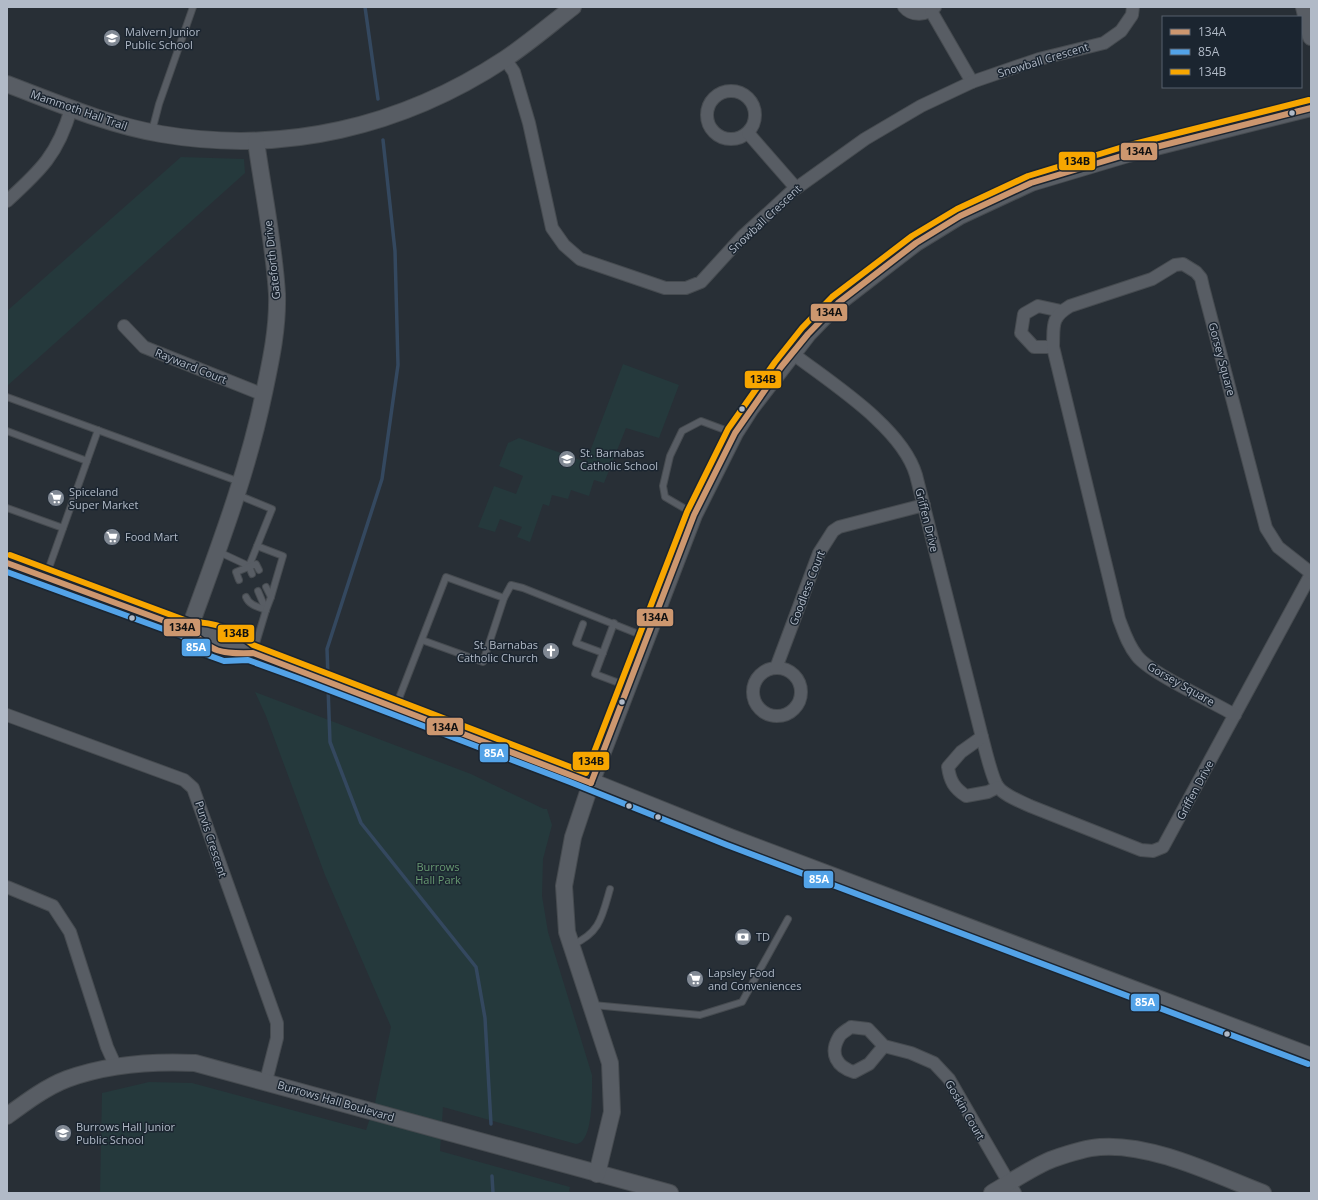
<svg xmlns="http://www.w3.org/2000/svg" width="1318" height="1200" font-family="'Open Sans',sans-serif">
	<rect width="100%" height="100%" fill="#282f36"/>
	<!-- green -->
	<g fill="#25393c">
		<path d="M181,157L244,159L245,173L7,386V311Z"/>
		<path d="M623,364L679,385L659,438L626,428L604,483L594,480L589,496L571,490L568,499L552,495L549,506L543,504L530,542L517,537L522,527L500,519L495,532L478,527L494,486L516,494L523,476L499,466L508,443L519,438L586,462Z"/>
		<path d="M255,692L471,774L544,809H547L552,825L543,859L542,896L548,932L592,1075C592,1088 594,1143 576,1144L443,1107L440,1151L570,1187L569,1191L572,1193H100L102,1093L149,1082L192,1083L366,1130L375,1103L391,1027L325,875L266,716Z"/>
	</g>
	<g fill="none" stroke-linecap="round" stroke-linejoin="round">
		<!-- stream -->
		<g stroke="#34485f" stroke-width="3.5">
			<path d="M365,7L378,99"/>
			<path d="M328,677L327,649L382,479L398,365L395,251L383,140"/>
			<path d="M328,687L330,742L361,823L476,967L485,1018L491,1124"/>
			<path d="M492,1176L493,1193"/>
		</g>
		<!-- service casing -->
		<g stroke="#464b50" stroke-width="8">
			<g id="service">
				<path d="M152,131L159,104L193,7"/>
				<path d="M7,397L240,482"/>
				<path d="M7,431L87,461"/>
				<path d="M7,508L63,528"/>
				<path d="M694,514L665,497L663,486L670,456L682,431L701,421L733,433"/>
				<path d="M257,546L283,556L271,597"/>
				<path d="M219,552L249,566L272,509L238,495"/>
				<path d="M249,566L252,574"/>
				<path d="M46,576L98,430"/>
				<path d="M239,580L236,572L256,564L259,570"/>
				<path d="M258,591L266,610"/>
				<path d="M246,597C249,605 258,607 266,610L253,653"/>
				<path d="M266,610L271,597L266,587"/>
				<path d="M614,623L595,674L627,686"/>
				<path d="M583,624L576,643L603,653"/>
				<path d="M422,640L483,662L504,598L511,585L523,588L646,637"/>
				<path d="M396,706L446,577L504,598"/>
				<path d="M572,945C600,933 602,917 610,889"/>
				<path d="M593,1005L700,1015L742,1002L788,919"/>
			</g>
		</g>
		<!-- minor casing -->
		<g stroke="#464b50" stroke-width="14">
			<g id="minor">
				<path d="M904,7C912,17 927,15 935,7"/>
				<path d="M931,11L972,82"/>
				<path d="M505,59L514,72L529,123L552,228L564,245L580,259L665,288H686L701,282L742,237L791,192L865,139L921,106L972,82L1039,59L1104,43L1121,31L1132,15L1133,7"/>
				<circle cx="731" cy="115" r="24"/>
				<path d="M748,133L796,188"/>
				<path d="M7,201C41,170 58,154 71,109"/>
				<path d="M124,326L144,347L264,395"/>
				<path d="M1053,347H1034L1021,333L1024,314L1038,306L1061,311"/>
				<path d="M792,353C831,383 902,427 916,475L982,737C985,748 992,779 998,787C1005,796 1020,801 1030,806L1141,850L1153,851L1163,847L1311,574"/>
				<circle cx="777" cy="692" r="24"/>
				<path d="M776,668L819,553L833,531L839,527L924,505"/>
				<path d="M7,715L184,780L193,788L277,1023V1038L266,1081"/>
				<path d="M1235,715C1213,702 1150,673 1137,656C1128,645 1124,632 1119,619L1053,347C1054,326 1050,318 1070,306L1152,279L1175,265L1183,264L1196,272L1201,278L1203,287L1266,528L1278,547L1311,573"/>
				<path d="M982,737L961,752L948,767C950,781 954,788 966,796L988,792L998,787"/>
				<path d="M7,887L53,906L70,932L107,1047L116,1067"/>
				<path d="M884,1046L869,1064L854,1072C837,1067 829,1054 839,1037C841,1033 847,1030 851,1027L868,1029L884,1046L911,1053L934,1063L949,1079L1015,1193"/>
			</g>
		</g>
		<!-- tertiary casing -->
		<g stroke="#464b50" stroke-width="18">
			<g id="tertiary">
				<path d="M1304,7L1311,37"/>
				<path d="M7,84C57,103 108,125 161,134C283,155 402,127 505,59C529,43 551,24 573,7"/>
				<path d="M189,630C217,552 247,475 264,393C271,360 278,328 277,294C274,243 263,192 256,141"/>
				<path d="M7,1116C26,1102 46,1087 67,1079C108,1064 152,1061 195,1063L670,1193"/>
				<path d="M597,1174L612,1112L610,1063L567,932L564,886L573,837L591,783L694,515L735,433L751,408L808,334L838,303L916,243L960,216L1031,183L1128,154L1311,108"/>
				<path d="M992,1193C1009,1183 1036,1165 1053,1159C1067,1154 1085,1148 1100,1147C1152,1143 1216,1175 1263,1193"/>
			</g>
		</g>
		<!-- secondary casing -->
		<g stroke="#464b50" stroke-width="20">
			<g id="secondary">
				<path d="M7,563L189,630C218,630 227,633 249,652L573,775L730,838L1311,1057"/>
				<path d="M189,630C212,652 218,655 249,652"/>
			</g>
		</g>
		<!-- service -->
		<use href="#service" stroke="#585d64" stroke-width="6"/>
		<!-- minor -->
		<use href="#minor" stroke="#585d64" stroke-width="12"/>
		<!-- tertiary -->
		<use href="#tertiary" stroke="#585d64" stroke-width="16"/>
		<!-- secondary -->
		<use href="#secondary" stroke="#5c6168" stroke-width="18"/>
		<!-- bus-1 casing -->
		<g stroke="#1b2530" stroke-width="9">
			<g id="bus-1">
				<path d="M7,563L189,630C214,653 220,654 253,653L591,783"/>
				<path d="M591,783L694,515L735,433L781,367L808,334L838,303L916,243L960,216L1031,183L1128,154L1311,108"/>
			</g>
		</g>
		<!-- bus-2 casing -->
		<g stroke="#1b2530" stroke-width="9">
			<path id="bus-2" d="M7,572L185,637L202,653L224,661L248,660L300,679L570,782L727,845L1308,1064"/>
		</g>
		<!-- bus-3 casing -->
		<g stroke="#1b2530" stroke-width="9">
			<path id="bus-3" d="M10,555L190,622C216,622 233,629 253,645L586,773L687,512L728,429L775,362L802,328L832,297L912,236L957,209L1028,176L1126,146L1309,100"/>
		</g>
		<!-- bus-1 -->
		<use href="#bus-1" stroke="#cd976f" stroke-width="6"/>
		<!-- bus-2 -->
		<use href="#bus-2" stroke="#53a3e8" stroke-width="6"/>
		<!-- bus-3 -->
		<use href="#bus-3" stroke="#f7a600" stroke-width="6"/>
	</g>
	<!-- icons -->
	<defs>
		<g id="school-disc" transform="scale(0.9)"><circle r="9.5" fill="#818994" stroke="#1b2530"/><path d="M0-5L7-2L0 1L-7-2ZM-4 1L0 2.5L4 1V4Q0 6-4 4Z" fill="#fff"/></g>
		<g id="supermarket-disc" transform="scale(0.9)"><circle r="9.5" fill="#818994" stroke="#1b2530"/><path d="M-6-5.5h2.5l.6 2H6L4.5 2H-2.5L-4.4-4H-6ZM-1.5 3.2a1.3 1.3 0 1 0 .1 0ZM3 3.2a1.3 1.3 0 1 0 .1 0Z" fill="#fff"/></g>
		<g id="church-disc" transform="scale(0.9)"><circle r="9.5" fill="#818994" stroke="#1b2530"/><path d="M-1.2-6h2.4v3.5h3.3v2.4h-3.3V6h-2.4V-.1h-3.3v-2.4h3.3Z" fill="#fff"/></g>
		<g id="bank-disc" transform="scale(0.9)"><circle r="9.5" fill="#818994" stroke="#1b2530"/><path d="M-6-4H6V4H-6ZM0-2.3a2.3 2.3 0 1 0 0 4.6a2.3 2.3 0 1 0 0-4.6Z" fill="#fff"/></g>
	</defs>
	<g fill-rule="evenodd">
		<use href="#school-disc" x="112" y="38"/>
		<use href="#school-disc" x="567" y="459"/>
		<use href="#supermarket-disc" x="56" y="498"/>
		<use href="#supermarket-disc" x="112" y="537"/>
		<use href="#church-disc" x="551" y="651"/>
		<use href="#bank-disc" x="743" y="937"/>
		<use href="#supermarket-disc" x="695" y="979"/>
		<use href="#school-disc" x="63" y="1133"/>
	</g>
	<!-- markers -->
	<g fill="#b1bac7" stroke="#1b2530" stroke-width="1.5">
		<circle cx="1292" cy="113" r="3.5"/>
		<circle cx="742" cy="409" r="3.5"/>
		<circle cx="132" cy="618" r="3.5"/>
		<circle cx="622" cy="702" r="3.5"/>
		<circle cx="629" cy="806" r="3.5"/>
		<circle cx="658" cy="817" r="3.5"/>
		<circle cx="1227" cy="1034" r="3.5"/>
	</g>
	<g text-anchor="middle" stroke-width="3" stroke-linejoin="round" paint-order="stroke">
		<!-- poi labels -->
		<g font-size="11" fill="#b1bac7" stroke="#1b2530" text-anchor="start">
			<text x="125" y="36">Malvern Junior<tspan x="125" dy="13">Public School</tspan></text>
			<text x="580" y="457">St. Barnabas<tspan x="580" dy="13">Catholic School</tspan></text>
			<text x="69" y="496">Spiceland<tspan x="69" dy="13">Super Market</tspan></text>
			<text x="125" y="541">Food Mart</text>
			<text x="538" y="649" text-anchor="end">St. Barnabas<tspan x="538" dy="13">Catholic Church</tspan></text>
			<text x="756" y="941">TD</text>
			<text x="708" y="977">Lapsley Food<tspan x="708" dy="13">and Conveniences</tspan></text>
			<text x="76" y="1131">Burrows Hall Junior<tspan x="76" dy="13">Public School</tspan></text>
		</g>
		<!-- street labels -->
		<g font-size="11" fill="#b1bac7" stroke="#1b2530">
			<text transform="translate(1043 60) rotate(-17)" y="4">Snowball Crescent</text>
			<text transform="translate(79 110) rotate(19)" y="4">Mammoth Hall Trail</text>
			<text transform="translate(765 219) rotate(-43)" y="4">Snowball Crescent</text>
			<text transform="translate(272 260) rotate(-96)" y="4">Gateforth Drive</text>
			<text transform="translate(1222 359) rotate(75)" y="4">Gorsey Square</text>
			<text transform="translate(191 366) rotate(22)" y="4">Rayward Court</text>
			<text transform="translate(927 520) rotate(76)" y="4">Griffen Drive</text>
			<text transform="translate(807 588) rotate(-69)" y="4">Goodless Court</text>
			<text transform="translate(1181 684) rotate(30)" y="4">Gorsey Square</text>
			<text transform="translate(1195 790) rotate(-62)" y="4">Griffen Drive</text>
			<text transform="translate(211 839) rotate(72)" y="4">Purvis Crescent</text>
			<text transform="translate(336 1101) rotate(16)" y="4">Burrows Hall Boulevard</text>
			<text transform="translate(965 1110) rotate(60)" y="4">Goskin Court</text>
		</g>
		<!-- park labels -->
		<g font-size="11" fill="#679971" stroke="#1b2530">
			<text x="438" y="871">Burrows<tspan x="438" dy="13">Hall Park</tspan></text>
		</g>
	</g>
	<g stroke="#1b2530" stroke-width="1.5">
		<rect x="1120" y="142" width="38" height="19" rx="4" fill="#cd976f"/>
		<rect x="1058" y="151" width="38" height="20" rx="4" fill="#f7a600"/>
		<rect x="810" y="303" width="38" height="19" rx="4" fill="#cd976f"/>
		<rect x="744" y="370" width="38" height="19" rx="4" fill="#f7a600"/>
		<rect x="636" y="608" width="38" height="19" rx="4" fill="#cd976f"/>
		<rect x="163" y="618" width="38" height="19" rx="4" fill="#cd976f"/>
		<rect x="217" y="624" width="38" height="19" rx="4" fill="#f7a600"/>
		<rect x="181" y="638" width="30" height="19" rx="4" fill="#53a3e8"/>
		<rect x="426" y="717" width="38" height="19" rx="4" fill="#cd976f"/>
		<rect x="479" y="743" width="30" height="20" rx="4" fill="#53a3e8"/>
		<rect x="572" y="751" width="38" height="20" rx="4" fill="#f7a600"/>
		<rect x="803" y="870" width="31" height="19" rx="4" fill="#53a3e8"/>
		<rect x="1130" y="993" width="30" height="19" rx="4" fill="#53a3e8"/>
	</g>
	<g font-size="11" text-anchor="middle" font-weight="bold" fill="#fff">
		<text x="196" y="651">85A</text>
		<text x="494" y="757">85A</text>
		<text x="819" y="883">85A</text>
		<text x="1145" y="1006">85A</text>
	</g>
	<g font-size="11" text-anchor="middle" font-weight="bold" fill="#111">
		<text x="1139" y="155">134A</text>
		<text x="1077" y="165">134B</text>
		<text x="829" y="316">134A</text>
		<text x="763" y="383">134B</text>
		<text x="655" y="621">134A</text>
		<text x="182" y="631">134A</text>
		<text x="236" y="637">134B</text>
		<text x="445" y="731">134A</text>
		<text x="591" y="765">134B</text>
	</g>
	<!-- border -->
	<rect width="1318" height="1200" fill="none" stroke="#b1bac7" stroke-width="16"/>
	<!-- legend -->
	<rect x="1162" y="16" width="140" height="72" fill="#1b2530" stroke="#57616c"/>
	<rect x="1170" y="29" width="20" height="6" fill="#cd976f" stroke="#57616c"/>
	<text x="1198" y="36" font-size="12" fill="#b1bac7">134A</text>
	<rect x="1170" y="49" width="20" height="6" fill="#53a3e8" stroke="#57616c"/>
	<text x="1198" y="56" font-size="12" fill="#b1bac7">85A</text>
	<rect x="1170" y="69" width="20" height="6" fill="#f7a600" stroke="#57616c"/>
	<text x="1198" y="76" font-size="12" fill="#b1bac7">134B</text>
</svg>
